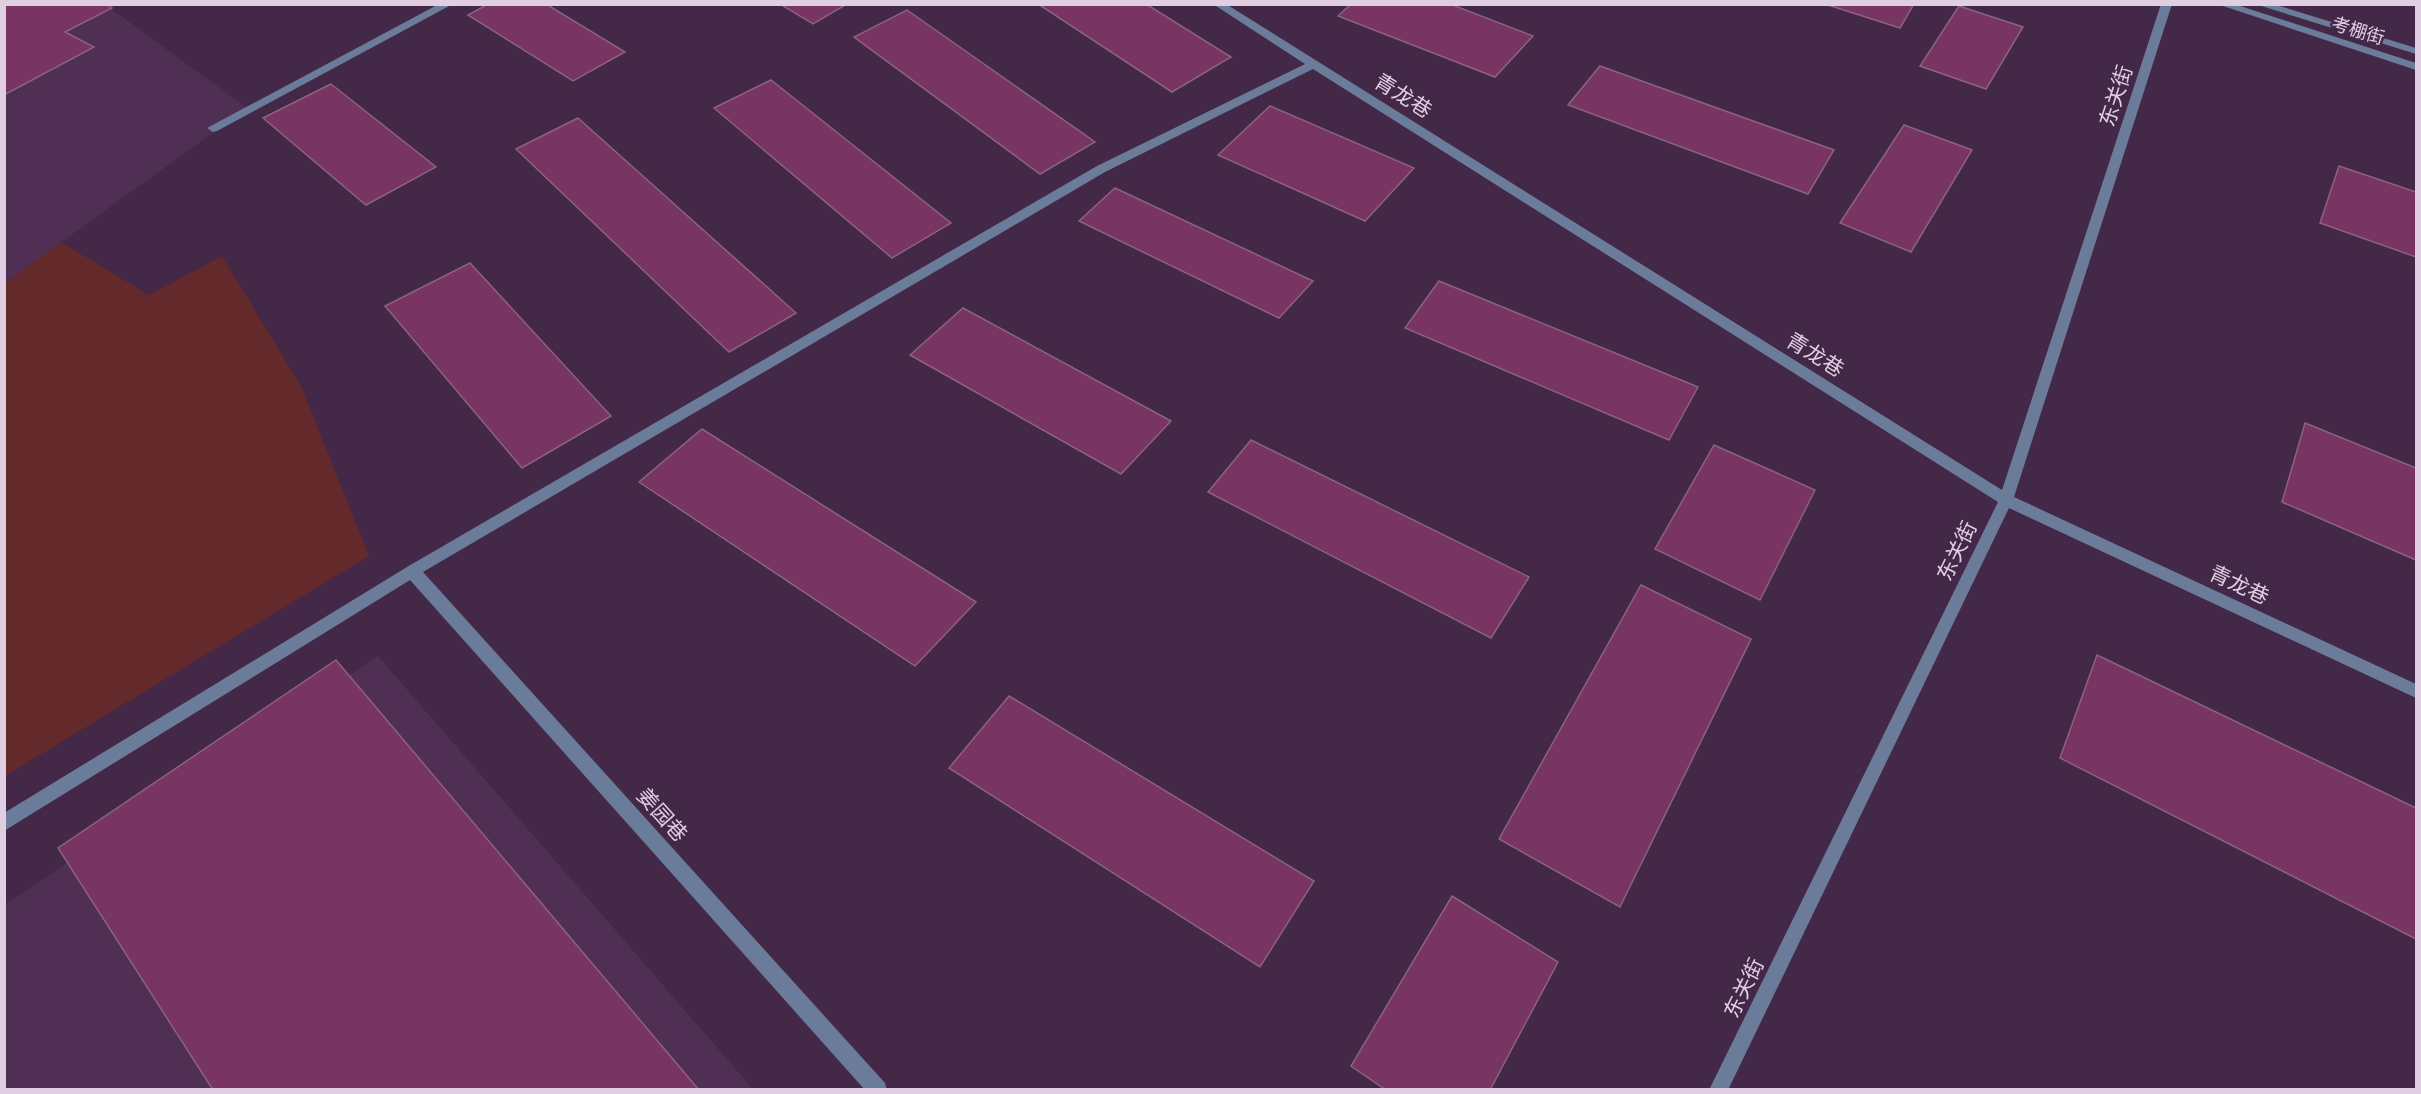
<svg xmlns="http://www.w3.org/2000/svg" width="2421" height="1094" font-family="'Alegreya Sans','Noto Sans SC',sans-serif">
	<rect width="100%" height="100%" fill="#432848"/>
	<!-- built -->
	<g fill="#502f55">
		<path d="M5,5H106L247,108L5,283Z"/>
		<path d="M378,656L753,1089H5L4,905Z"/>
	</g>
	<!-- green -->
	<path fill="#64292a" d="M61,242L149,295L222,256L302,388L369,556L5,776V283Z"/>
	<!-- building -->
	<g fill="#783563" stroke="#8c627c" stroke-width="1.5">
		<path d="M4,4H106L112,8L65,32L94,47L4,95Z"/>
		<path d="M488,4H546L625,52L573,81L468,15Z"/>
		<path d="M780,4H847L813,24Z"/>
		<path d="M1038,4H1146L1231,57L1172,92Z"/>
		<path d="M1351,4H1450L1533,36L1495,77L1338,16Z"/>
		<path d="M1825,4H1914L1900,28Z"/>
		<path d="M1959,6L2023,27L1986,89L1920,66Z"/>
		<path d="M907,10L1095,142L1040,174L854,37Z"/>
		<path d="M1600,66L1834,150L1808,194L1568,105Z"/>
		<path d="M771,80L951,223L892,258L714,108Z"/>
		<path d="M331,84L436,167L366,205L263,118Z"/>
		<path d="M1270,106L1414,168L1365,221L1218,155Z"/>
		<path d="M578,118L796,313L729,352L516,149Z"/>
		<path d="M1904,125L1972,150L1911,252L1840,223Z"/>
		<path d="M2339,166L2416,192V257L2320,223Z"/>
		<path d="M1115,188L1313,281L1279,318L1079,221Z"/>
		<path d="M470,263L611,416L522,468L385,306Z"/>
		<path d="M1439,281L1698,387L1669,440L1405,328Z"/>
		<path d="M963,308L1171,421L1121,474L910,355Z"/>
		<path d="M2305,423L2416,468V560L2282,502Z"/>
		<path d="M702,429L976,602L915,666L639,482Z"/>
		<path d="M1251,440L1529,577L1491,638L1208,492Z"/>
		<path d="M1714,445L1815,490L1760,600L1655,549Z"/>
		<path d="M1641,585L1751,639L1620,907L1499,839Z"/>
		<path d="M2097,655L2416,808V939L2060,758Z"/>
		<path d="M336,660L699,1090H213L58,848Z"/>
		<path d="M1009,696L1314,881L1260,967L949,768Z"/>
		<path d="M1452,896L1558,962L1490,1090H1386L1351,1066Z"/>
	</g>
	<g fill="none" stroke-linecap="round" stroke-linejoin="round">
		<!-- minor -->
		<g fill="#6b7c9a" fill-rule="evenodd">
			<path d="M439,4H453L217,131L213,132L207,128Z"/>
			<path d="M1213,4H1226L2002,490L2161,4H2172L2014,497L2416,684V698L2009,508L1728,1090H1709L1998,502L1313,69L1105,172L423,572L885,1083L887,1090H865L410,580L4,831V813L407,567L1097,166L1305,64Z"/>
			<path d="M2217,4H2234L2416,63V70Z"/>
			<path d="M2255,4H2273L2416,48V54Z"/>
		</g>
	</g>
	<g text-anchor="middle" stroke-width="5" stroke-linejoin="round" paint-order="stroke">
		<!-- far-street labels -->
		<g font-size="18" fill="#e0cfe3" stroke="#432848">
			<text transform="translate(2358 31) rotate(17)" y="6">考棚街</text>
		</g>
		<!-- street labels -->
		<g font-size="21" fill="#e0cfe3" stroke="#432848">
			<text transform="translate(1403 96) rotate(32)" y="7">青龙巷</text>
			<text transform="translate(2116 96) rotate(-72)" y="7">东关街</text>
			<text transform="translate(1815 355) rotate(32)" y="7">青龙巷</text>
			<text transform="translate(1957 551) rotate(-64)" y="7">东关街</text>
			<text transform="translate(2239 585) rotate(25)" y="7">青龙巷</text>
			<text transform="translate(662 815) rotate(48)" y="7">姜园巷</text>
			<text transform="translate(1744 988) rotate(-64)" y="7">东关街</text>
		</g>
	</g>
	<!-- border -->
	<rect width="2421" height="1094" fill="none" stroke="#e0cfe3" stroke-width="12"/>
</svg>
